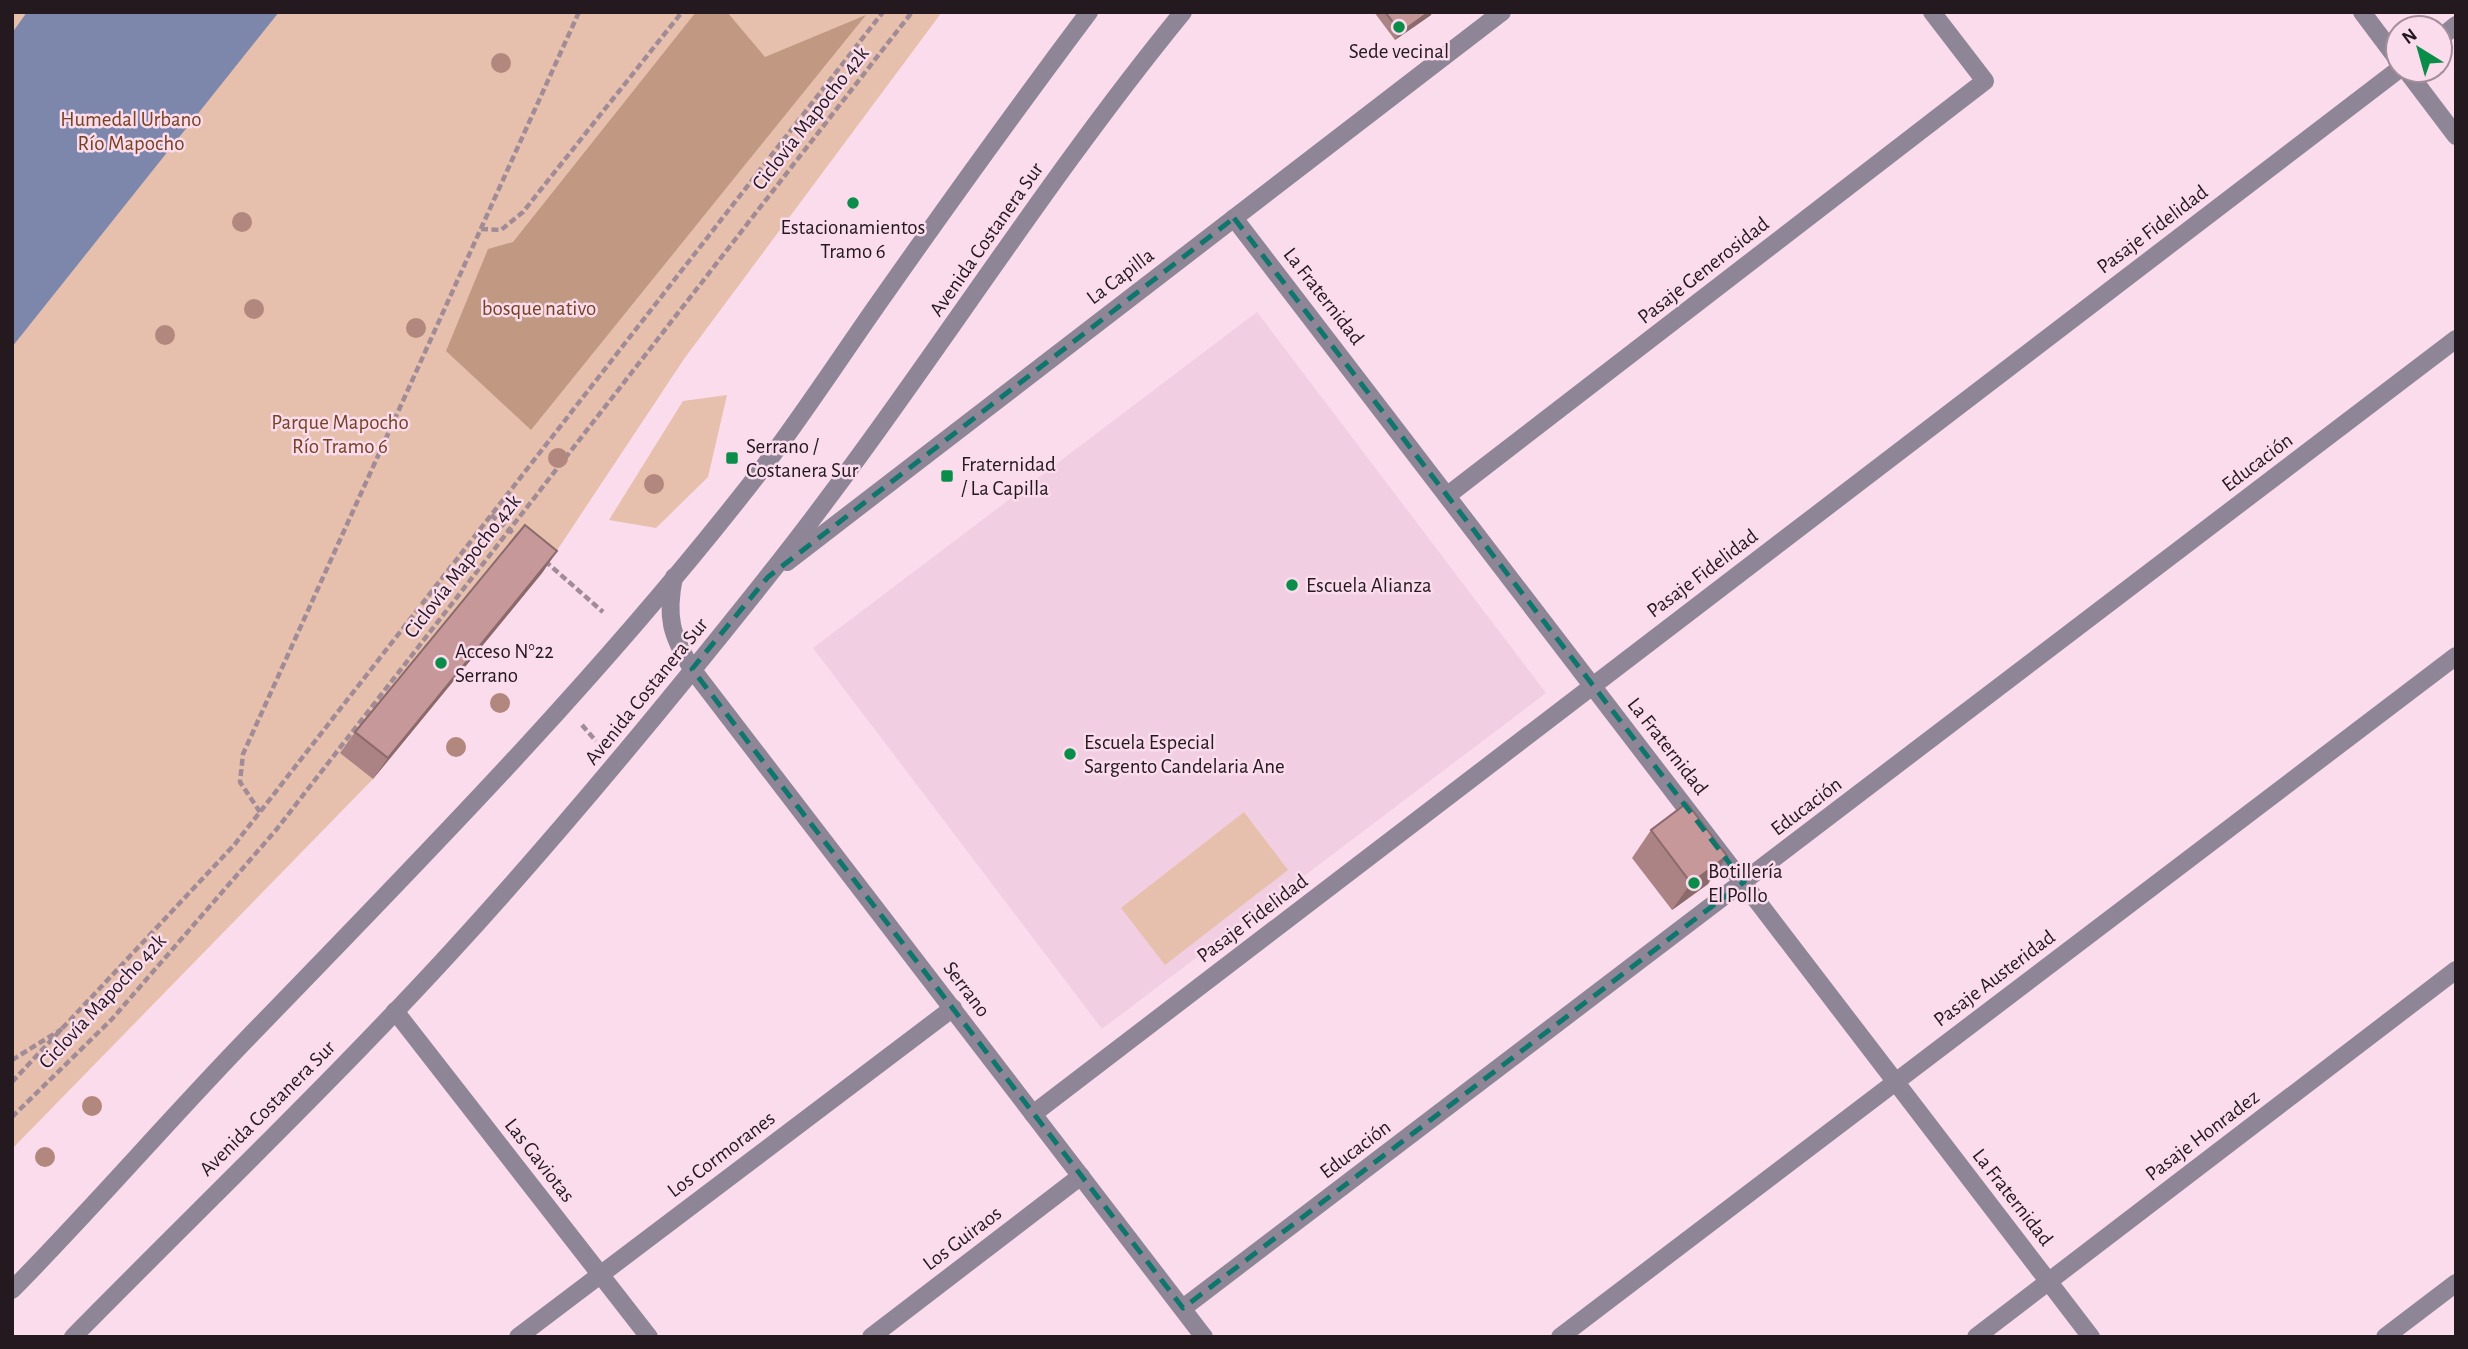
<svg xmlns="http://www.w3.org/2000/svg" width="2468" height="1349" font-family="'Alegreya Sans',sans-serif">
	<rect width="100%" height="100%" fill="#fadced"/>
	<!-- built -->
	<path fill="#f2cee3" d="M1257,312L1546,693L1102,1029L813,648Z"/>
	<!-- green -->
	<g fill="#e6c0ac">
		<path d="M12,12H942L684,359L542,573L373,779L12,1149Z"/>
		<path d="M727,395L708,477L656,528L609,520L683,401Z"/>
		<path d="M1244,812L1288,870L1165,965L1121,908Z"/>
	</g>
	<!-- forest -->
	<path fill="#c19983" d="M696,12H727L765,57L866,15L531,430L446,351L488,249L513,242Z"/>
	<!-- water -->
	<path fill="#7d87ac" d="M27,12H279L12,347V33Z"/>
	<g fill="none" stroke-linecap="round" stroke-linejoin="round">
		<!-- path -->
		<g stroke="#a18b97" stroke-width="4.5" stroke-dasharray="7 3.5" stroke-linecap="butt">
			<path d="M481,229L501,230L523,212L682,12"/>
			<path d="M491,515L520,539"/>
			<path d="M545,561L603,612"/>
			<path d="M582,725L596,741"/>
			<path d="M260,812L240,782L243,754L579,12"/>
			<path d="M12,1060L62,1029"/>
			<path d="M12,1082L235,844L883,12"/>
			<path d="M12,1117L112,1019L276,830L912,12"/>
		</g>
		<!-- minor -->
		<g stroke="#8e8696" stroke-width="18">
			<path d="M2440,38L2456,25"/>
			<path d="M1234,218L2091,1337"/>
			<path d="M1448,495L1985,81L1932,12"/>
			<path d="M692,669L1204,1337"/>
			<path d="M395,1011L649,1337"/>
			<path d="M1033,1114L2398,70"/>
			<path d="M1183,1308L2456,339"/>
			<path d="M518,1337L953,1008"/>
			<path d="M871,1337L1081,1176"/>
			<path d="M1560,1337L2456,656"/>
			<path d="M1976,1337L2456,970"/>
			<path d="M2385,1337L2456,1283"/>
		</g>
		<!-- tertiary -->
		<g stroke="#8e8696" stroke-width="18">
			<path d="M2362,12L2398,60"/>
			<path d="M2406,70L2456,136"/>
			<path d="M787,562L1502,12"/>
			<path d="M674,577C666,617 671,635 692,669"/>
			<path d="M12,1290C91,1210 164,1125 242,1044C419,861 599,679 756,477C802,417 843,353 887,291C953,197 1020,104 1089,12"/>
			<path d="M73,1337C199,1209 329,1085 451,952C561,832 664,707 765,580C912,396 1034,194 1183,12"/>
		</g>
	</g>
	<!-- trees -->
	<g fill="#b2877d">
		<circle cx="501" cy="63" r="10"/>
		<circle cx="242" cy="222" r="10"/>
		<circle cx="254" cy="309" r="10"/>
		<circle cx="416" cy="328" r="10"/>
		<circle cx="165" cy="335" r="10"/>
		<circle cx="558" cy="458" r="10"/>
		<circle cx="654" cy="484" r="10"/>
		<circle cx="500" cy="703" r="10"/>
		<circle cx="456" cy="747" r="10"/>
		<circle cx="92" cy="1106" r="10"/>
		<circle cx="45" cy="1157" r="10"/>
	</g>
	<!-- wall -->
	<g fill="#ab8384">
		<path d="M1374,12H1432L1431,15L1395,40Z"/>
		<path d="M557,551L542,573L373,779L340,753L355,732Z"/>
		<path d="M1651,830L1708,884L1672,910L1632,858Z"/>
	</g>
	<!-- shaded-wall -->
	<g fill="#8b6a6c">
		<path d="M1429,12H1432L1431,15L1395,40L1401,32Z"/>
		<path d="M557,551L542,573L373,779L388,758Z"/>
		<path d="M1727,856L1708,884L1672,910L1691,883Z"/>
	</g>
	<!-- building -->
	<g fill="#c7989a" stroke="#8b6a6c" stroke-width="2">
		<path d="M1385,12H1429L1401,32Z"/>
		<path d="M525,525L557,551L388,758L355,732Z"/>
		<path d="M1687,803L1727,856L1691,883L1651,830Z"/>
	</g>
	<!-- marked area -->
	<path fill="none" stroke="#0f766e" stroke-width="5" stroke-dasharray="14 9" stroke-linejoin="round" d="M1234,218L1744,882L1183,1308L692,669L768,577Z"/>
	<!-- markers -->
	<g fill="#0b8d4a" stroke="#fadced" stroke-width="2.5">
		<circle cx="1399" cy="27" r="7"/>
		<circle cx="853" cy="203" r="7"/>
		<rect x="725" y="451" width="14" height="14" rx="3.5"/>
		<rect x="940" y="469" width="14" height="14" rx="3.5"/>
		<circle cx="1292" cy="585" r="7"/>
		<circle cx="441" cy="663" r="7"/>
		<circle cx="1070" cy="754" r="7"/>
		<circle cx="1694" cy="883" r="7"/>
	</g>
	<g text-anchor="middle" stroke-width="5" stroke-linejoin="round" paint-order="stroke">
		<!-- poi labels -->
		<g font-size="21" fill="#24191f" stroke="#fadced" text-anchor="start">
			<text x="1399" y="58" text-anchor="middle">Sede vecinal</text>
			<text x="853" y="234" text-anchor="middle">Estacionamientos<tspan x="853" dy="24">Tramo 6</tspan></text>
			<text x="746" y="453">Serrano /<tspan x="746" dy="24">Costanera Sur</tspan></text>
			<text x="961" y="471">Fraternidad<tspan x="961" dy="24">/ La Capilla</tspan></text>
			<text x="1306" y="592">Escuela Alianza</text>
			<text x="455" y="658">Acceso N°22<tspan x="455" dy="24">Serrano</tspan></text>
			<text x="1084" y="749">Escuela Especial<tspan x="1084" dy="24">Sargento Candelaria Ane</tspan></text>
			<text x="1708" y="878">Botillería<tspan x="1708" dy="24">El Pollo</tspan></text>
		</g>
		<!-- street labels -->
		<g font-size="21" fill="#24191f" stroke="#fadced">
			<text transform="translate(810 118) rotate(-52)" y="7">Ciclovía Mapocho 42k</text>
			<text transform="translate(2152 229) rotate(-37)" y="7">Pasaje Fidelidad</text>
			<text transform="translate(986 239) rotate(-55)" y="7">Avenida Costanera Sur</text>
			<text transform="translate(1703 270) rotate(-38)" y="7">Pasaje Generosidad</text>
			<text transform="translate(1120 276) rotate(-37)" y="7">La Capilla</text>
			<text transform="translate(1324 296) rotate(52)" y="7">La Fraternidad</text>
			<text transform="translate(2257 462) rotate(-37)" y="7">Educación</text>
			<text transform="translate(462 566) rotate(-52)" y="7">Ciclovía Mapocho 42k</text>
			<text transform="translate(1702 573) rotate(-37)" y="7">Pasaje Fidelidad</text>
			<text transform="translate(646 691) rotate(-51)" y="7">Avenida Costanera Sur</text>
			<text transform="translate(1668 746) rotate(52)" y="7">La Fraternidad</text>
			<text transform="translate(1806 806) rotate(-37)" y="7">Educación</text>
			<text transform="translate(1252 918) rotate(-37)" y="7">Pasaje Fidelidad</text>
			<text transform="translate(1994 978) rotate(-37)" y="7">Pasaje Austeridad</text>
			<text transform="translate(967 989) rotate(53)" y="7">Serrano</text>
			<text transform="translate(102 1001) rotate(-47)" y="7">Ciclovía Mapocho 42k</text>
			<text transform="translate(267 1108) rotate(-45)" y="7">Avenida Costanera Sur</text>
			<text transform="translate(2202 1135) rotate(-37)" y="7">Pasaje Honradez</text>
			<text transform="translate(1355 1149) rotate(-37)" y="7">Educación</text>
			<text transform="translate(721 1154) rotate(-37)" y="7">Los Cormoranes</text>
			<text transform="translate(540 1160) rotate(52)" y="7">Las Gaviotas</text>
			<text transform="translate(2013 1197) rotate(52)" y="7">La Fraternidad</text>
			<text transform="translate(962 1238) rotate(-37)" y="7">Los Guiraos</text>
		</g>
		<!-- park labels -->
		<g font-size="21" fill="#774221" stroke="#fadced">
			<text x="131" y="126">Humedal Urbano<tspan x="131" dy="24">Río Mapocho</tspan></text>
			<text x="539" y="315">bosque nativo</text>
			<text x="340" y="429">Parque Mapocho<tspan x="340" dy="24">Río Tramo 6</tspan></text>
		</g>
	</g>
	<!-- border -->
	<rect width="2468" height="1349" fill="none" stroke="#24191f" stroke-width="28"/>
	<!-- north arrow -->
	<g transform="translate(2419 49) rotate(323)"><circle r="33" fill="#fadced" stroke="#a48e9b" stroke-width="2"/>
	<path d="M0-5L12 26L0 18L-12 26Z" fill="#0b8d4a"/>
	<text y="-10" font-size="19" font-weight="bold" text-anchor="middle" fill="#24191f">N</text>
	</g>
</svg>
